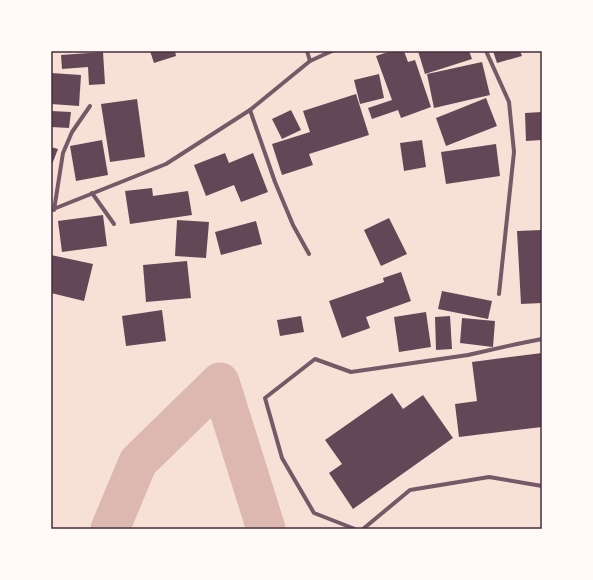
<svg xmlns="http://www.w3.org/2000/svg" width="593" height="580" font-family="Spectral,serif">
	<rect width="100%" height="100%" fill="#f7e1d7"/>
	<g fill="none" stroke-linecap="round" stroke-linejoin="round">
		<!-- river -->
		<path stroke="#dcb8b0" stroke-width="39" d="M110,529L138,462L220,382L266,529"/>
	</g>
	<!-- building -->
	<g fill="#644757">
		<path d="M150,51H175L176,56L154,63Z"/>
		<path d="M391,51H404L408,62L415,60L431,107L401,118L398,110L372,119L368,108L392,100L376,56Z"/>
		<path d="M418,51H469L472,59L425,74Z"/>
		<path d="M493,51H520L522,56L497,63Z"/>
		<path d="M103,52L105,84L89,85L88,67L62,69L61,55Z"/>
		<path d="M482,62L490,95L434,108L427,74Z"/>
		<path d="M51,73L81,75L79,106L51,104Z"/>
		<path d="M379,74L384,98L360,104L354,80Z"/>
		<path d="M356,94L369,135L309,154L313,165L282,175L272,144L310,132L303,111Z"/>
		<path d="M486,98L497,126L446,146L436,118Z"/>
		<path d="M137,99L145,157L110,162L101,104Z"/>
		<path d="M291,110L301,130L282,139L272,119Z"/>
		<path d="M51,111L71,112L69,128L51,127Z"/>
		<path d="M542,112V140L526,141L525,113Z"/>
		<path d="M102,140L108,175L76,181L70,146Z"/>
		<path d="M422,140L426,167L404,171L400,143Z"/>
		<path d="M496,144L500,176L446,184L441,152Z"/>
		<path d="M51,147L58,149L51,167Z"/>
		<path d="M225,153L229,163L253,153L268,192L241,202L234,185L206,196L194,165Z"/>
		<path d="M152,188L153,196L188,191L192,215L130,224L125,191Z"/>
		<path d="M103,215L107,246L62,252L58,221Z"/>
		<path d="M389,218L407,254L381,266L364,230Z"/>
		<path d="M177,220L209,222L206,258L175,256Z"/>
		<path d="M256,221L262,244L221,255L215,232Z"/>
		<path d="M542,230V303L521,304L517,231Z"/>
		<path d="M51,255L93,264L84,301L51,293Z"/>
		<path d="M187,261L191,298L146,302L143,265Z"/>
		<path d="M401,272L411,301L366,317L370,328L342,338L329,301L384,282L383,278Z"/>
		<path d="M442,291L492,301L488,319L438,309Z"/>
		<path d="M162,310L166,341L126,346L122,316Z"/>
		<path d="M426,312L431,347L399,352L394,317Z"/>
		<path d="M301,316L304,332L280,336L277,320Z"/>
		<path d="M450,316L452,349L436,350L435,317Z"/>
		<path d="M462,318L495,321L493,347L460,343Z"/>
		<path d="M542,353V427L459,437L455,404L477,401L472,362Z"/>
		<path d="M392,393L403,409L423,395L453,438L353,509L329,473L342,464L325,440Z"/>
	</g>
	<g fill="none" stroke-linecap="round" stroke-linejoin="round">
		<!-- minor -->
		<g stroke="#755966" stroke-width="4">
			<path d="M307,51L310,61"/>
			<path d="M486,51L509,102L514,152L499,294"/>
			<path d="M250,110L275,182L293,225L309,254"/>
			<path d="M92,193L114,224"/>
			<path d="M51,210L166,164L250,110L310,61L332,51"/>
			<path d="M54,210L63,153L72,132L90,106"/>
			<path d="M355,529L314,513L282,458L265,398L315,359L351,372L468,355L517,344L542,339"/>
			<path d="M363,529L410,490L489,477L542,486"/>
		</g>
	</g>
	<!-- border -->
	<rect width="593" height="580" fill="none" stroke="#fffaf5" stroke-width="104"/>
	<rect x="52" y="52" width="489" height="476" fill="none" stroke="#4a2c40" stroke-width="1.5"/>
</svg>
